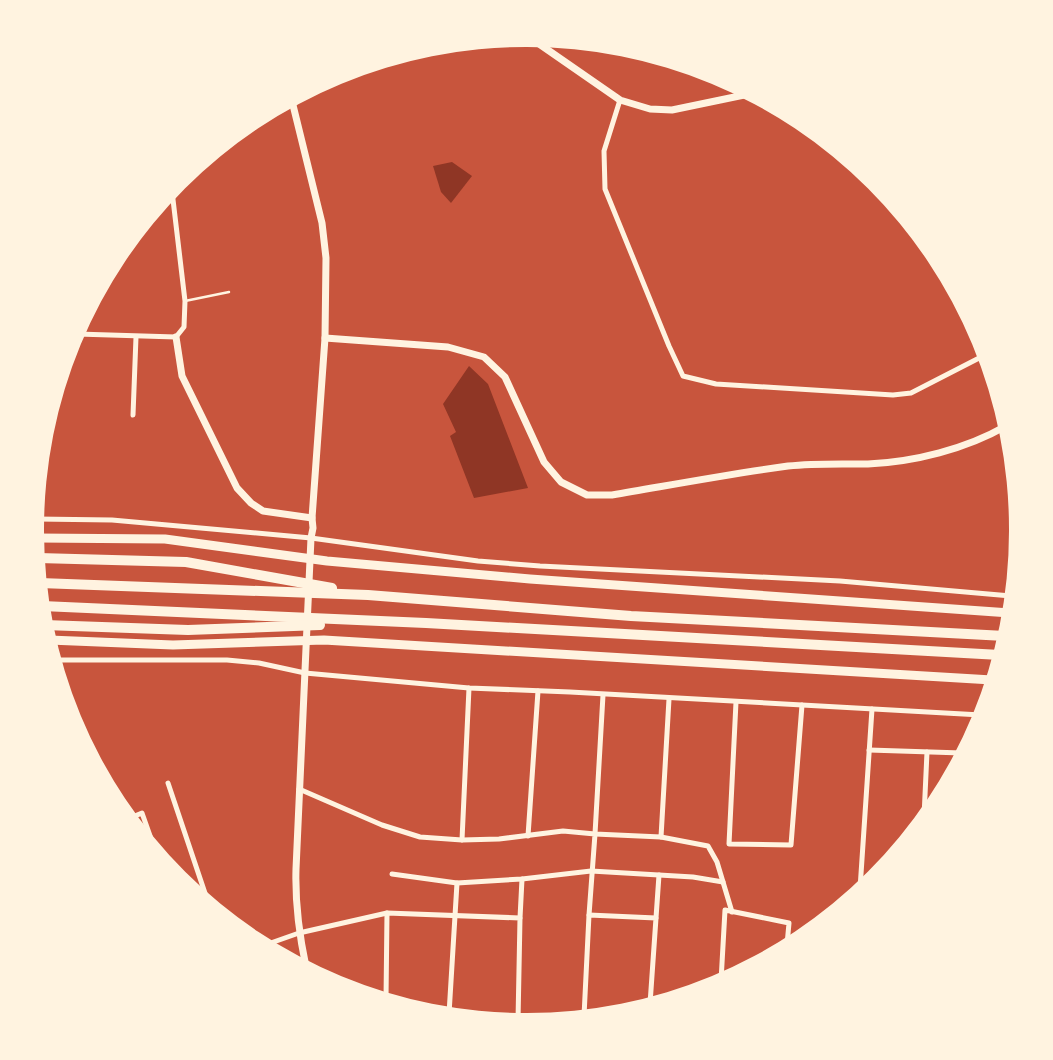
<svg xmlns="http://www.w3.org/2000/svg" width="1053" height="1060" font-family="Signika,sans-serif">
	<rect width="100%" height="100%" fill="#c8553d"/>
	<!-- water -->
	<g fill="#8f3625">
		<path d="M452,162L472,176L451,203L441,192L433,166Z"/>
		<path d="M469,366L488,384L528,488L474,498L450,436L456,432L443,404Z"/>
	</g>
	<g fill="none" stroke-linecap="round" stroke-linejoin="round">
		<!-- service -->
		<path stroke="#fff3e0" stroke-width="2.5" d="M185,301L229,292"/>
		<!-- minor -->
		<g stroke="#fff3e0" stroke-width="5">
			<path d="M620,100L604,151L605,189L669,346L683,376L716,384L893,395L911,393L985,355"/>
			<path d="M77,334L176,337L184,327L185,301L172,191"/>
			<path d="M133,415L136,337"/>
			<path d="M36,519L112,520L311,538L478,561L540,566L840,581L1011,596"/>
			<path d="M55,660H227L259,663L305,673L469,688L570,692L981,715"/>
			<path d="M603,695L595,834L661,837L669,699"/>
			<path d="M736,702L729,844L791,845L802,705"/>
			<path d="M869,750L962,753"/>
			<path d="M168,783L208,902"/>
			<path d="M299,789L382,825L420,837L462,840L499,839L563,831L595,834L589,915"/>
			<path d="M924,817L927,752"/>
			<path d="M130,818L142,813L154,847"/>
			<path d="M528,836L538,691"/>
			<path d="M661,837L708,846L717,862L732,912"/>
			<path d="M462,840L469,688"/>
			<path d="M392,874L457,883L522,879L591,871L693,877L723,882"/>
			<path d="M860,889L872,709"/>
			<path d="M520,918L522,879"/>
			<path d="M656,918L659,875"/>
			<path d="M265,945L299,933L387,913L520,918L518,1021"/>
			<path d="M721,981L725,910L789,923L787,945"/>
			<path d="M386,999L387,913"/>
			<path d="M449,1014L457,883"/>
			<path d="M584,1016L589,915L656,918L650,1004"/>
		</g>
		<!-- tertiary -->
		<g stroke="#fff3e0" stroke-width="7">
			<path d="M532,39L620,100L650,109L672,110L749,94"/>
			<path d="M292,101L322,223L326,258L325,338L312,518L313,528L311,538L296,869C295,902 299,934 306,967"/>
			<path d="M176,337L182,376L237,488L251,503L263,511L312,518"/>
			<path d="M325,338L448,347L484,357L505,377L544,462L561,482L587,495H612C671,485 729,474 788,466C815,463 841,464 868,464C914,462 966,449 1006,426"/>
		</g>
		<!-- trunk -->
		<g stroke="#fff3e0" stroke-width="9">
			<path d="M36,538L165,539L327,561L530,579L1010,613"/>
			<path d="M49,640L173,645L324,640L992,680"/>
		</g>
		<!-- motorway -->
		<g stroke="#fff3e0" stroke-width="10">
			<path d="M38,558L186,562L332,588"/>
			<path d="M40,583L368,595L631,616L1005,636"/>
			<path d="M42,606L426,623L1000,655"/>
			<path d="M44,625L188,630L320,625"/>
		</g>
	</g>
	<!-- crop -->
	<path d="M0 0H1053V1060H0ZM526 47H527A482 482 0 0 1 1009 529V531A482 482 0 0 1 527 1013H526A482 482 0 0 1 44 531V529A482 482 0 0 1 526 47Z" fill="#fff3e0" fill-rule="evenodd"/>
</svg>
